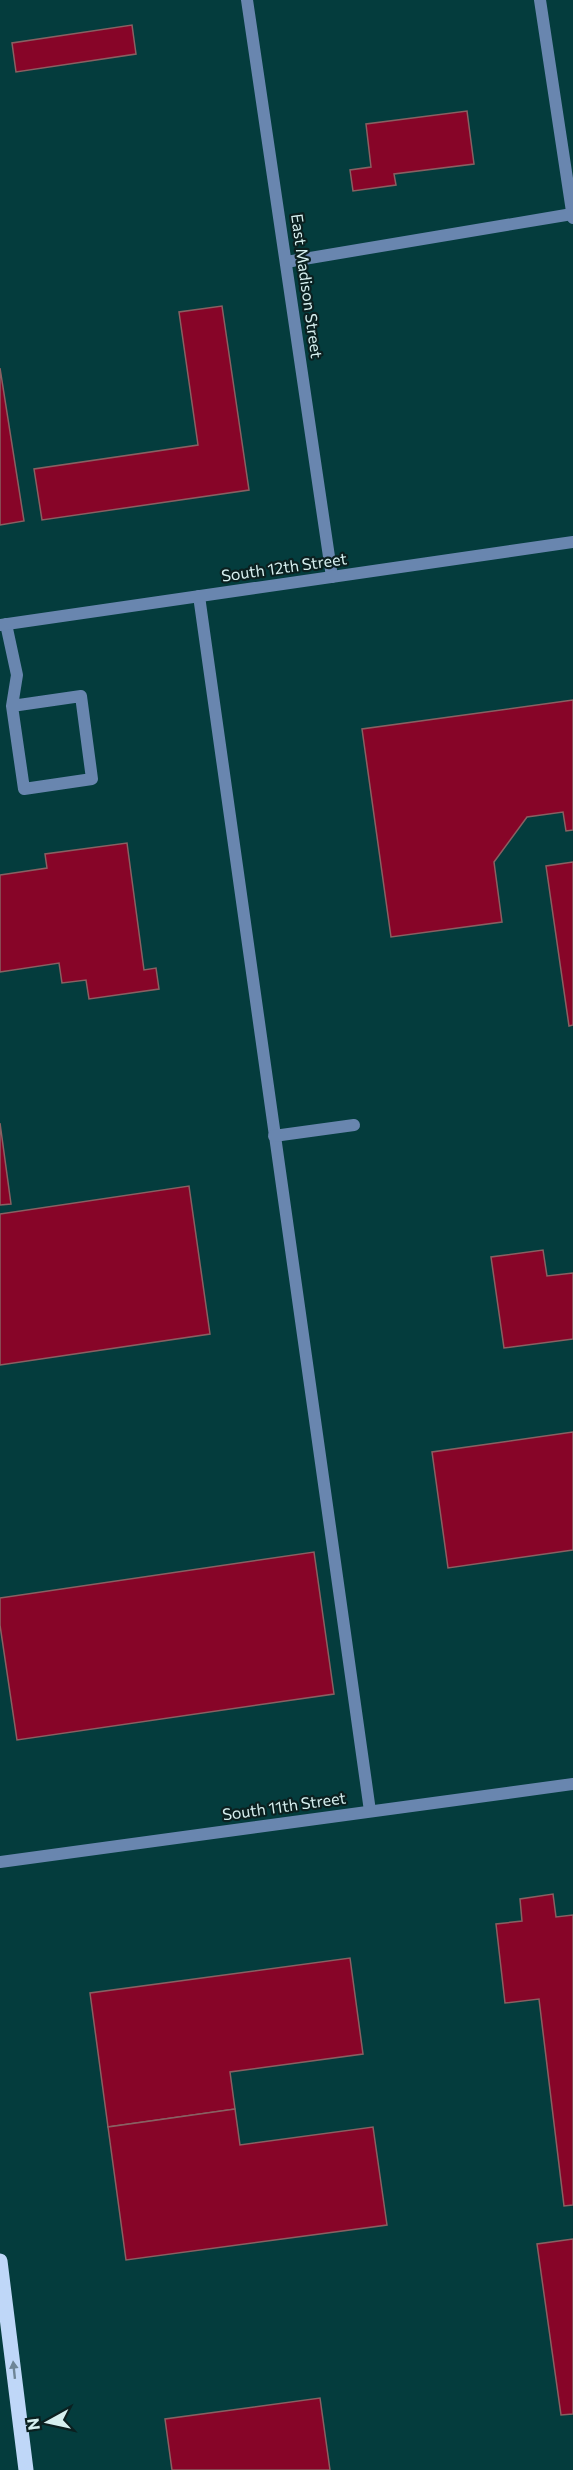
<svg xmlns="http://www.w3.org/2000/svg" width="573" height="2470" font-family="Commissioner,sans-serif">
	<rect width="100%" height="100%" fill="#043c3d"/>
	<!-- building -->
	<g fill="#870528" stroke="#896062" stroke-width="1.5">
		<path d="M132,25L136,54L16,72L12,43Z"/>
		<path d="M467,111L474,164L394,174L396,185L353,191L350,170L371,167L366,124Z"/>
		<path d="M222,306L249,490L42,520L34,469L198,445L179,312Z"/>
		<path d="M0,368L24,521L0,525Z"/>
		<path d="M573,700V830L566,831L563,812L527,817L494,862L502,922L391,937L362,729Z"/>
		<path d="M127,843L144,970L156,968L159,989L89,999L86,980L62,983L59,963L0,972V875L47,868L45,854Z"/>
		<path d="M573,862V1025L569,1026L546,866Z"/>
		<path d="M0,1123L11,1204L0,1205Z"/>
		<path d="M189,1186L210,1334L0,1365V1214Z"/>
		<path d="M543,1250L547,1276L573,1273V1339L504,1348L491,1257Z"/>
		<path d="M573,1432V1550L448,1568L432,1452Z"/>
		<path d="M314,1552L334,1694L17,1740L0,1625V1598Z"/>
		<path d="M553,1894L556,1917L573,1915V2205L564,2206L539,1999L505,2003L496,1924L522,1921L520,1899Z"/>
		<path d="M350,1958L363,2054L230,2072L235,2109L108,2127L90,1993Z"/>
		<path d="M235,2109L240,2145L373,2127L387,2225L126,2260L108,2127Z"/>
		<path d="M573,2239V2414L561,2415L537,2244Z"/>
		<path d="M320,2398L330,2470H172L165,2419Z"/>
	</g>
	<g fill="none" stroke-linecap="round" stroke-linejoin="round">
		<!-- service -->
		<g stroke="#6986af" stroke-width="12">
			<path d="M540,0L573,218"/>
			<path d="M286,262L572,214"/>
			<path d="M199,596L370,1811"/>
			<path d="M6,624L17,675L12,706L24,789L92,779L81,696L12,706"/>
			<path d="M274,1136L354,1125"/>
		</g>
		<!-- minor -->
		<g stroke="#6986af" stroke-width="12">
			<path d="M247,0L332,577"/>
			<path d="M0,625L573,542"/>
			<path d="M0,1862L573,1784"/>
		</g>
		<!-- primary -->
		<path stroke="#bfd7f8" stroke-width="15" d="M0,2261L26,2470"/>
	</g>
	<!-- one-way arrows -->
	<defs><path id="oneway-solid" d="M-6-.8H1V-3.2L6.5 0L1 3.2V.8H-6Z" transform="scale(1.5)"/></defs>
	<use fill="#6e8597" href="#oneway-solid" transform="translate(14 2370) rotate(-96)"/>
	<g text-anchor="middle" stroke-width="4.5" stroke-linejoin="round" paint-order="stroke">
		<!-- street labels -->
		<g font-size="16" fill="#d6efef" stroke="#0b2020">
			<text transform="translate(307 286) rotate(82)" y="6">East Madison Street</text>
			<text transform="translate(284 567) rotate(-8)" y="6">South 12th Street</text>
			<text transform="translate(284 1806) rotate(-8)" y="6">South 11th Street</text>
		</g>
	</g>
	<!-- north arrow -->
	<g transform="translate(48 2422) rotate(262)" stroke="#0b2020" stroke-width="4.5" paint-order="stroke">
	<path d="M0-4.5L10 22L0 15L-10 22Z" fill="#d6efef"/>
	<text y="-9" font-size="16" font-weight="bold" text-anchor="middle" fill="#d6efef">N</text>
	</g>
</svg>
